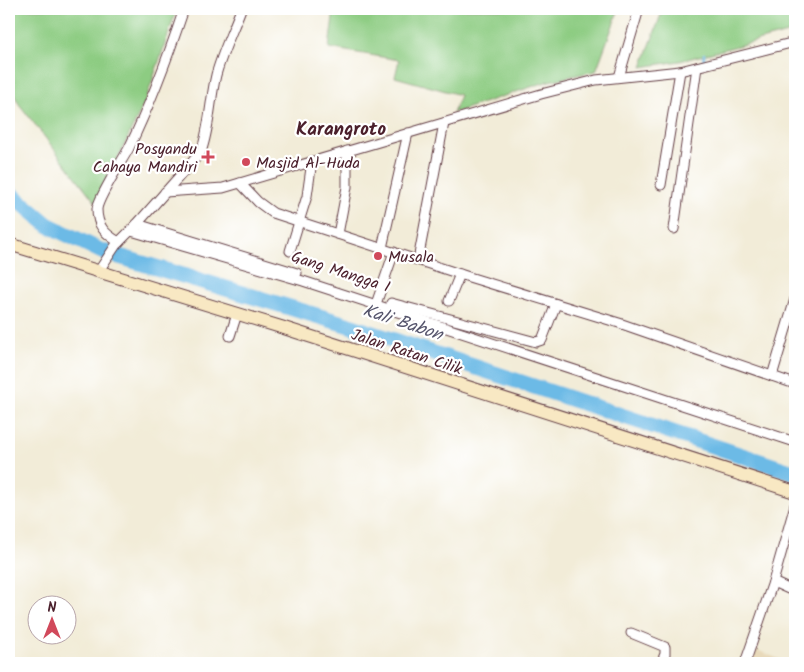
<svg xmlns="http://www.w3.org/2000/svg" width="804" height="672" font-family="Kalam,sans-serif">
	<rect width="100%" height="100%" fill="#fff"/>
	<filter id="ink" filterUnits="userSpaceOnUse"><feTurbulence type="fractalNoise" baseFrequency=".02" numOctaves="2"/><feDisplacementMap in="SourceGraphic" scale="10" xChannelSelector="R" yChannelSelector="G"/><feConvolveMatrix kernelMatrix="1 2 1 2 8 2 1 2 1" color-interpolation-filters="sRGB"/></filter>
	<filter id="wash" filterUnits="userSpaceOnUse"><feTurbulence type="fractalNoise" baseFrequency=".0096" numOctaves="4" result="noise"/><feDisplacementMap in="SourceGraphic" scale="20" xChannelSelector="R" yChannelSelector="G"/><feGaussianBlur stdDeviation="1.12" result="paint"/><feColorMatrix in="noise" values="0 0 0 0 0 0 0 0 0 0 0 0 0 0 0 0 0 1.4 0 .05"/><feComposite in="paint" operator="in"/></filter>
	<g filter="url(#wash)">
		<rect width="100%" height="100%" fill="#f2ecd8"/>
		<!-- built -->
		<path fill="#e8d9ba" d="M754,649L789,663H749Z"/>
		<!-- green -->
		<g fill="#8dcc82" stroke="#6c7656">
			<path d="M9,9H177L145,102L96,203L19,104L9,84Z"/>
			<path d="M334,9H619L596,71L549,81L453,113L460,95L395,77L399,60L329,48Z"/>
			<path d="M663,9H795V31L680,61L642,67Z"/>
		</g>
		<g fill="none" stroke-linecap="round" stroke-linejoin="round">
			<!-- stream -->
			<path stroke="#6cbae6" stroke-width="2.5" d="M704,63V54"/>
			<!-- river -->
			<path stroke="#6cbae6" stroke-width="16" d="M9,192L48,225L101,251L348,325L795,473"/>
		</g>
	</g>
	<g filter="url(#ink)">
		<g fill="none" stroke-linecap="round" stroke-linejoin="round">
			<!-- street casing -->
			<g stroke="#633e45" stroke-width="11">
				<g id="street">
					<path d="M619,77L639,9"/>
					<path d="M240,183L258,202L273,213L469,277L619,323L795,384"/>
					<path d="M661,185L680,71"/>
					<path d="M165,192L223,188L541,94L596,80L680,71L795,42"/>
					<path d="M137,224L297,273"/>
					<path d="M674,229L697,67"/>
					<path d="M131,231L303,281L795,442"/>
					<path d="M338,234L347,187V151"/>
					<path d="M119,242C105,234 97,226 97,209C98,198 122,161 129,148C151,103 168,57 184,9"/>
					<path d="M382,248L408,133"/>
					<path d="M290,251L307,196L312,161"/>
					<path d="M418,260L444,123"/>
					<path d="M98,272L116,245L137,224L201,152C210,127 210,100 216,75C222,53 233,30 241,9"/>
					<path d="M449,301L460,274"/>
					<path d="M391,303L536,342L542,340L556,304"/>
					<path d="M376,304L394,252"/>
					<path d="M230,336L237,314"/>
					<path d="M772,376L795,299"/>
					<path d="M773,582L795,592"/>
					<path d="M631,633L665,647V654L661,663"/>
					<path d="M745,663L773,582L795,505"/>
				</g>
			</g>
			<!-- secondary casing -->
			<g stroke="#633e45" stroke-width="14">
				<path id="secondary" d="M9,244L284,328L795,492"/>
			</g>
			<!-- street -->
			<use href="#street" stroke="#fff" stroke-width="9"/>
			<!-- secondary -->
			<use href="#secondary" stroke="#f8e8c3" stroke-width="12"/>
		</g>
	</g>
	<!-- markers -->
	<g fill="#d1495b" stroke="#fff" stroke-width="2">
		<path d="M205.5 149.5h5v5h5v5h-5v5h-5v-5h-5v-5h5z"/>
		<circle cx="246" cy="162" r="5"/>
		<circle cx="378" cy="256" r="5"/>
	</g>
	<g text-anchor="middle" stroke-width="4.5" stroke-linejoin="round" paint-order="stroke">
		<!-- poi labels -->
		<g font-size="16" fill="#4a1f2b" stroke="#fff" text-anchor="start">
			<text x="197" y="154" text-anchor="end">Posyandu<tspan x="197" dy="18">Cahaya Mandiri</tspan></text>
			<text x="256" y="168">Masjid Al-Huda</text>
			<text x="388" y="262">Musala</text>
		</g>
		<!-- street labels -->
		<g font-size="16" fill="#4a1f2b" stroke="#fff">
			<text transform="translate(341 271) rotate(18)" y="6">Gang Mangga I</text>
			<text transform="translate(407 351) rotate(18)" y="6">Jalan Ratan Cilik</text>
		</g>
		<!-- water labels -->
		<g font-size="18" font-style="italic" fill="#56556c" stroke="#fff">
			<text transform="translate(403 322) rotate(18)" y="6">Kali Babon</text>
		</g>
		<!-- quarter labels -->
		<g font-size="19" font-weight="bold" fill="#4a1f2b" stroke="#fff">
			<text x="341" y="135">Karangroto</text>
		</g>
	</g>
	<!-- margin -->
	<rect width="804" height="672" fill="none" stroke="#fff" stroke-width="30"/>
	<!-- north arrow -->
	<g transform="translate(52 620)"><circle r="24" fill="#ffffff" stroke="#b7a5aa"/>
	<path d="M0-4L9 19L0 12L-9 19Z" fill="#d1495b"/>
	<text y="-8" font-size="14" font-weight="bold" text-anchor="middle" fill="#4a1f2b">N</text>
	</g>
</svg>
